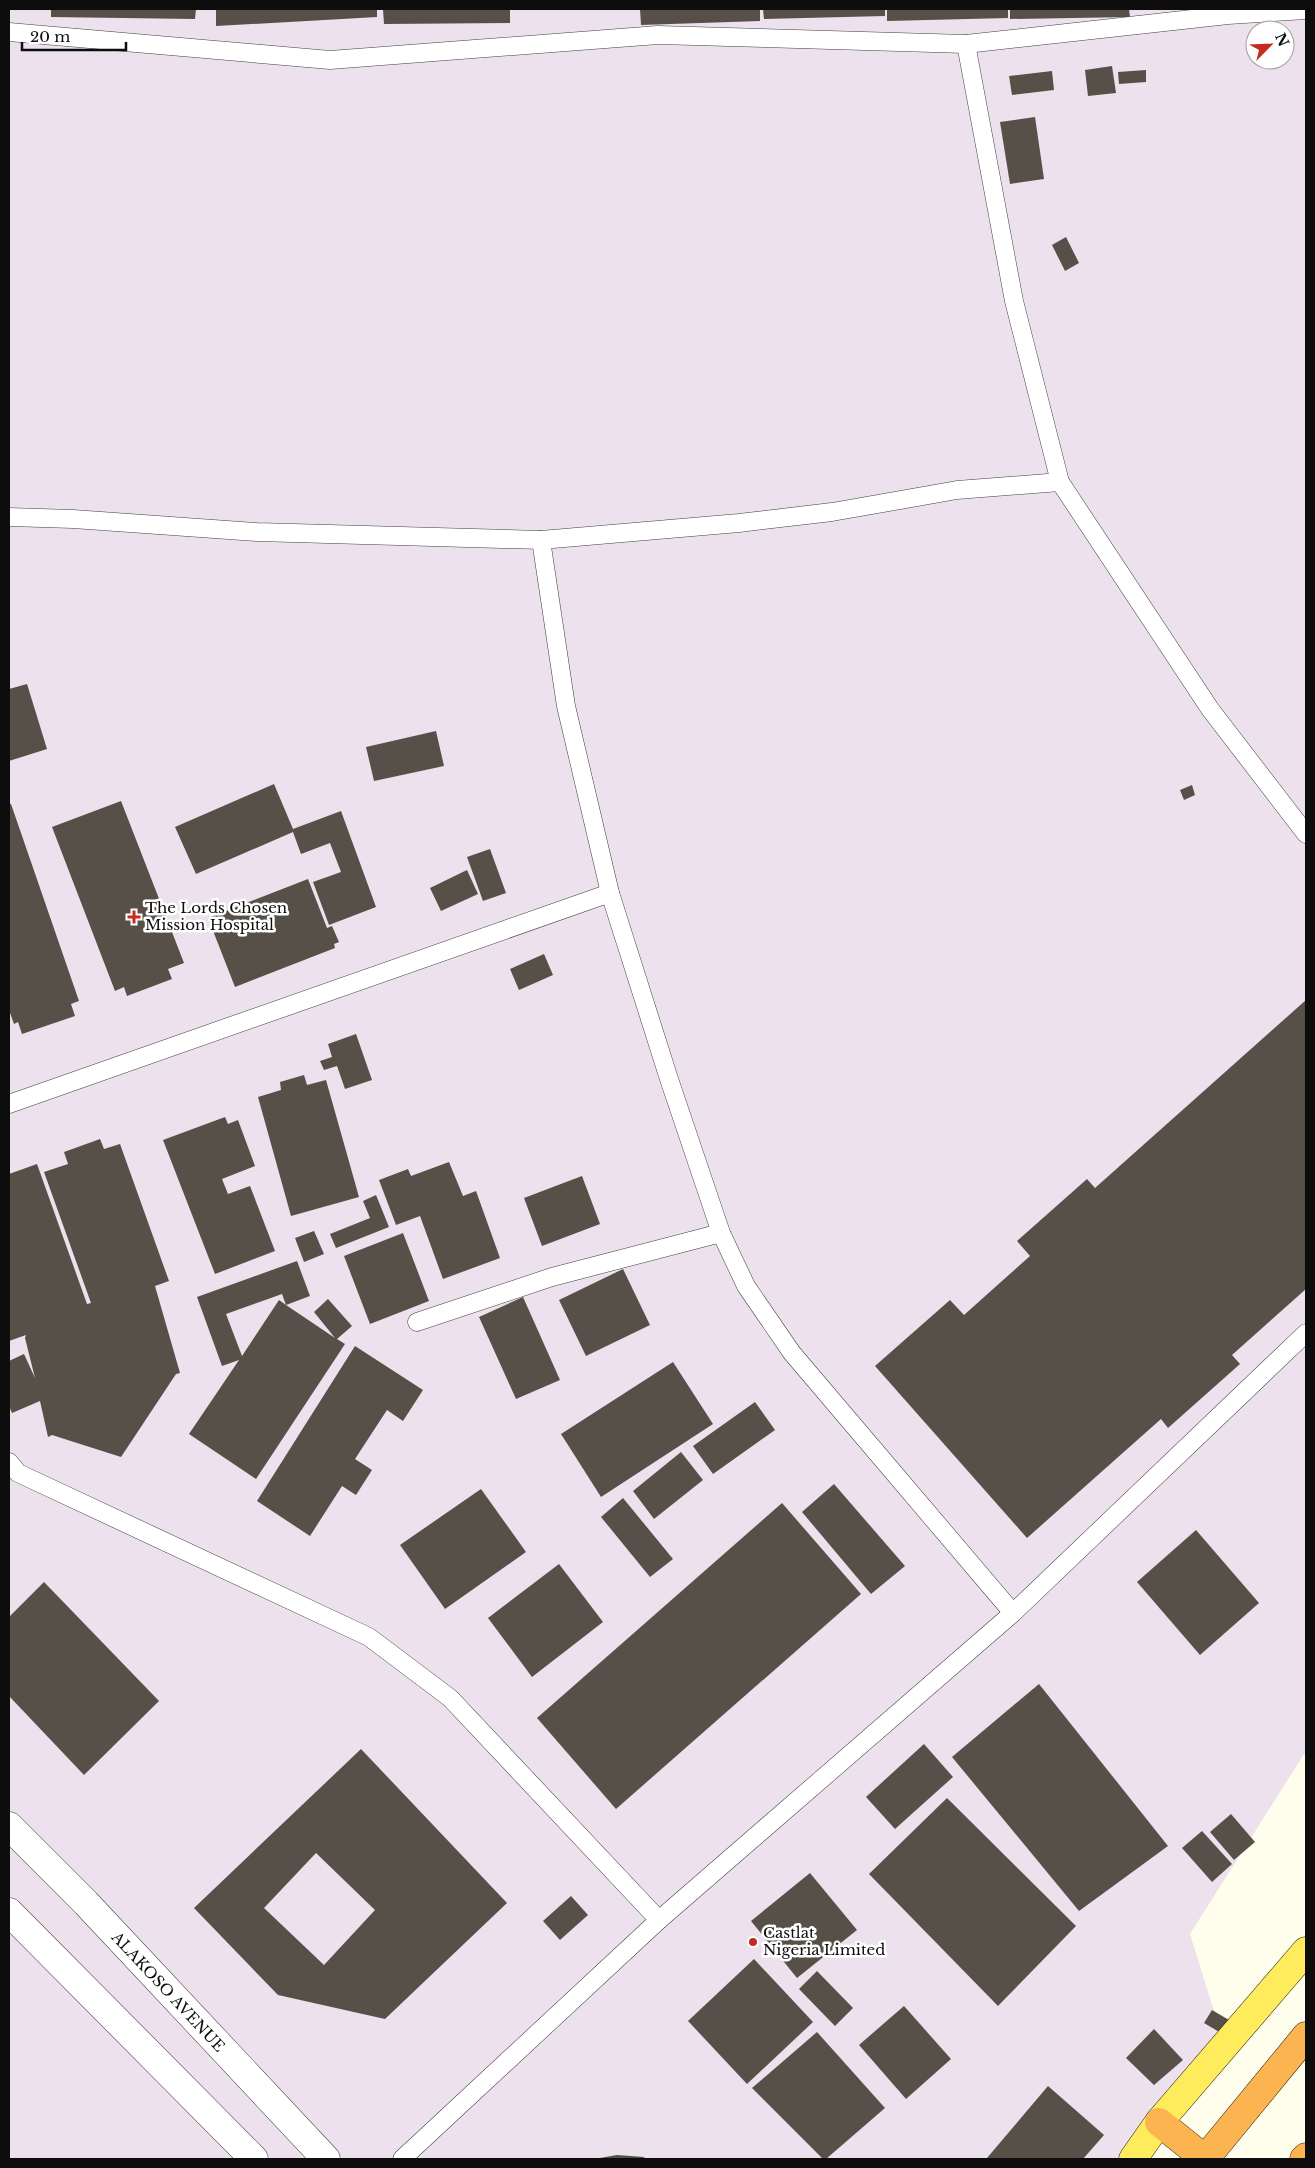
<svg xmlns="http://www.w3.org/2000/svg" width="1315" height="2168" font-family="'Libre Baskerville',serif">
	<rect width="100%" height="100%" fill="#fffeed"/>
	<!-- industrial -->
	<path fill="#ece1ec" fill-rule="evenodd" d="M9,9H1306V1751L1190,1934L1226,2050L1130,2159H9ZM1255,30H1285V60H1255Z"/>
	<!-- building -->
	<g fill="#565049" fill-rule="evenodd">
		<path d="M51,9H196L195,19L51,17Z"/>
		<path d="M216,9H377V17L216,26Z"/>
		<path d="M383,9H510V23L384,24Z"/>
		<path d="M640,9H760V21L641,25Z"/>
		<path d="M763,9H885V16L764,19Z"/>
		<path d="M887,9H1008V18L887,21Z"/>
		<path d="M1010,9H1129L1130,17L1010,19Z"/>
		<path d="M1112,66L1116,93L1088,96L1085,70Z"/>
		<path d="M1146,70V82L1119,84L1118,72Z"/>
		<path d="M1052,71L1054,90L1012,95L1009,76Z"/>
		<path d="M1035,117L1044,179L1010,184L1000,122Z"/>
		<path d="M1066,237L1079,263L1065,271L1052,245Z"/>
		<path d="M27,684L47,749L9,761V689Z"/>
		<path d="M436,731L444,766L374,781L366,747Z"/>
		<path d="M274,784L293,829L341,811L376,907L329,925L313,882L341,872L330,843L301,854L293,832L196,874L175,827Z"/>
		<path d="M1192,785L1195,795L1184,800L1180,790Z"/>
		<path d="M121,801L184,963L168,969L172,979L127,996L124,987L115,991L52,827Z"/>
		<path d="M9,804H11L79,1001L71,1004L75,1016L22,1034L18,1022L14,1024L9,1010Z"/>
		<path d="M490,849L506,893L483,901L467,857Z"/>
		<path d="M467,870L478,894L441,911L430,888Z"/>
		<path d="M308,879L327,928L332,926L339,942L334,944L335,948L235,987L208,918Z"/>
		<path d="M544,954L553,975L519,990L510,969Z"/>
		<path d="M1306,1000V1289L1232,1355L1240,1364L1168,1428L1161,1419L1027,1538L875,1366L950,1300L964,1315L1030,1256L1017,1241L1087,1179L1095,1188Z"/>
		<path d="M356,1034L372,1080L345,1089L337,1066L324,1070L320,1061L332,1057L328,1044Z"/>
		<path d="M304,1075L307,1085L326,1080L359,1197L291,1216L258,1097L281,1090L280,1082Z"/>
		<path d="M225,1117L228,1124L238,1120L255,1166L222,1179L228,1194L250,1186L275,1251L215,1274L163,1140Z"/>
		<path d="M100,1139L104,1149L120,1144L169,1281L155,1286L180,1373L176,1374L121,1457L52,1435L48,1437L40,1401L12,1413L9,1406V1361L24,1354L35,1378L25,1338L26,1335L9,1341V1174L37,1164L87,1304L91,1303L44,1172L68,1164L64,1152Z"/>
		<path d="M449,1162L463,1196L476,1191L500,1258L443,1279L420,1216L396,1225L379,1180L408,1169L411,1176Z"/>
		<path d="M582,1176L600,1224L542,1246L524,1198Z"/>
		<path d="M376,1195L389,1227L336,1248L330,1234L370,1218L363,1201Z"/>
		<path d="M314,1231L324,1254L304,1262L295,1238Z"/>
		<path d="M403,1233L429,1301L370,1324L344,1256Z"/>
		<path d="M297,1261L310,1296L286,1305L335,1338L314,1312L328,1299L352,1326L337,1339L345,1344L256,1479L189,1434L239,1360L222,1366L197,1297ZM282,1294L286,1305L279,1300L242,1356L226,1314Z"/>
		<path d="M623,1269L650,1325L586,1356L559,1300Z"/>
		<path d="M523,1297L560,1380L516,1399L479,1317Z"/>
		<path d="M355,1346L423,1390L403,1421L387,1410L355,1459L372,1470L356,1495L342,1486L310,1536L257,1501Z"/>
		<path d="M673,1362L713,1424L601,1497L561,1434Z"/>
		<path d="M755,1402L775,1430L713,1474L693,1446Z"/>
		<path d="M681,1452L703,1480L654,1519L633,1491Z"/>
		<path d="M834,1484L905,1566L871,1594L802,1512Z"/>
		<path d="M481,1489L526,1552L445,1609L400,1545Z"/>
		<path d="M623,1498L673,1559L650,1577L601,1517Z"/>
		<path d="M782,1503L861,1594L616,1809L537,1718Z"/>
		<path d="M1196,1530L1259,1603L1200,1655L1137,1582Z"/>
		<path d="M559,1564L603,1622L532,1677L488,1618Z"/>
		<path d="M44,1582L159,1701L84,1775L9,1696V1617Z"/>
		<path d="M1039,1684L1168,1846L1079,1911L952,1757Z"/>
		<path d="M924,1744L953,1777L895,1829L866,1797Z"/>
		<path d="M361,1749L507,1903L385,2019L278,1995L194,1908ZM316,1853L375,1910L324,1965L264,1908Z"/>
		<path d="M947,1798L1076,1926L998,2006L869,1874Z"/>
		<path d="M1231,1814L1255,1842L1234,1860L1210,1832Z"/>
		<path d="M1202,1831L1232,1864L1212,1882L1182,1848Z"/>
		<path d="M810,1873L857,1930L797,1978L751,1921Z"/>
		<path d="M571,1896L588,1915L560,1940L543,1921Z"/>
		<path d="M754,1959L813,2022L747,2084L688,2021Z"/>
		<path d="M817,1971L853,2008L835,2026L799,1989Z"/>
		<path d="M904,2006L951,2059L906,2099L859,2045Z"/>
		<path d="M1212,2010L1229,2020L1221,2033L1204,2023Z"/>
		<path d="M1154,2029L1183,2060L1154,2085L1126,2058Z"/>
		<path d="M817,2032L885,2108L826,2159H823L752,2088Z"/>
		<path d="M1048,2086L1104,2135L1083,2159H988L987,2158Z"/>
		<path d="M617,2155L644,2157L645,2159H594Z"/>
	</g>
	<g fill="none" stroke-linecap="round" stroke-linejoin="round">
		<!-- service casing -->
		<g stroke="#404040" stroke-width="19">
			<g id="service">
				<path d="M9,32L330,60L658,35L966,44L1228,15L1306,10"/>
				<path d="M966,44L1014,301L1060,482L1210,709L1306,834"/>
				<path d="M9,517L73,519L257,532L541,540L739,523L832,512L957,490L1060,482"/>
				<path d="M541,540L566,706L610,893L669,1079L721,1233L746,1286L792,1353L1013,1613"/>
				<path d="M9,1104L610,893"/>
				<path d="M417,1322L552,1277L721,1233"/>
				<path d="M9,1462L18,1473L369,1637L450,1698L659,1920"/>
				<path d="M402,2159L659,1920L1013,1613L1306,1333"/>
			</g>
		</g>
		<!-- tertiary casing -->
		<g stroke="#404040" stroke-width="29">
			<g id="tertiary">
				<path d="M9,1826L86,1903L326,2159"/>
				<path d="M9,1912L254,2159"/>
			</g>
		</g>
		<!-- primary casing -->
		<g stroke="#1e1e1e" stroke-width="29">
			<path id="primary" d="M1133,2159L1159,2122L1306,1951"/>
		</g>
		<!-- motorway casing -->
		<g stroke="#1e1e1e" stroke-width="29">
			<g id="motorway">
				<path d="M1159,2122L1205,2159"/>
				<path d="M1205,2159L1306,2036"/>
				<path d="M1304,2159L1306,2157"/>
			</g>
		</g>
		<!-- service -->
		<use href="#service" stroke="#fff" stroke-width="18"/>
		<!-- tertiary -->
		<use href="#tertiary" stroke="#fff" stroke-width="28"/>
		<!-- primary -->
		<use href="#primary" stroke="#feec5d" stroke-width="28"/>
		<!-- motorway -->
		<use href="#motorway" stroke="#fbb44f" stroke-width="28"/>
	</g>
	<!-- markers -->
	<g fill="#c32d1f" stroke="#fff" stroke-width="2">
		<path d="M131.5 909.5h5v5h5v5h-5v5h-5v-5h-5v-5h5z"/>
		<circle cx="753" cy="1942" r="5"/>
	</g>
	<g text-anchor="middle" stroke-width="5" stroke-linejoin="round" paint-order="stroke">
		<!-- poi labels -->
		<g font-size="15" fill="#0d0d0d" stroke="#fff" text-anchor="start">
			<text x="145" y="913">The Lords Chosen<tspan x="145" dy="17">Mission Hospital</tspan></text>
			<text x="763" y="1938">Castlat<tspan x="763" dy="17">Nigeria Limited</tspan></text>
		</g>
		<!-- street labels -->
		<g font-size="15" fill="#0d0d0d" stroke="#fff">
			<text transform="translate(168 1992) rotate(47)" y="5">ALAKOSO AVENUE</text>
		</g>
	</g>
	<!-- border -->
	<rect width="1315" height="2168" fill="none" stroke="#0d0d0d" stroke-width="20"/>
	<!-- north arrow -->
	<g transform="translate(1270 45) rotate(66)"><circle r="24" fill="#ffffff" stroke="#9e9e9e"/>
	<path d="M0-4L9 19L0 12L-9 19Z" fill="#c32d1f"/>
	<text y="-8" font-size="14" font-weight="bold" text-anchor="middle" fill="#0d0d0d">N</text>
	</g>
	<!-- scale -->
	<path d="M22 42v8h104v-8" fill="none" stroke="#0d0d0d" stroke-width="2.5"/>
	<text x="30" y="42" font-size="15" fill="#0d0d0d" stroke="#ffffff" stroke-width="4" paint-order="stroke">20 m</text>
</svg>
